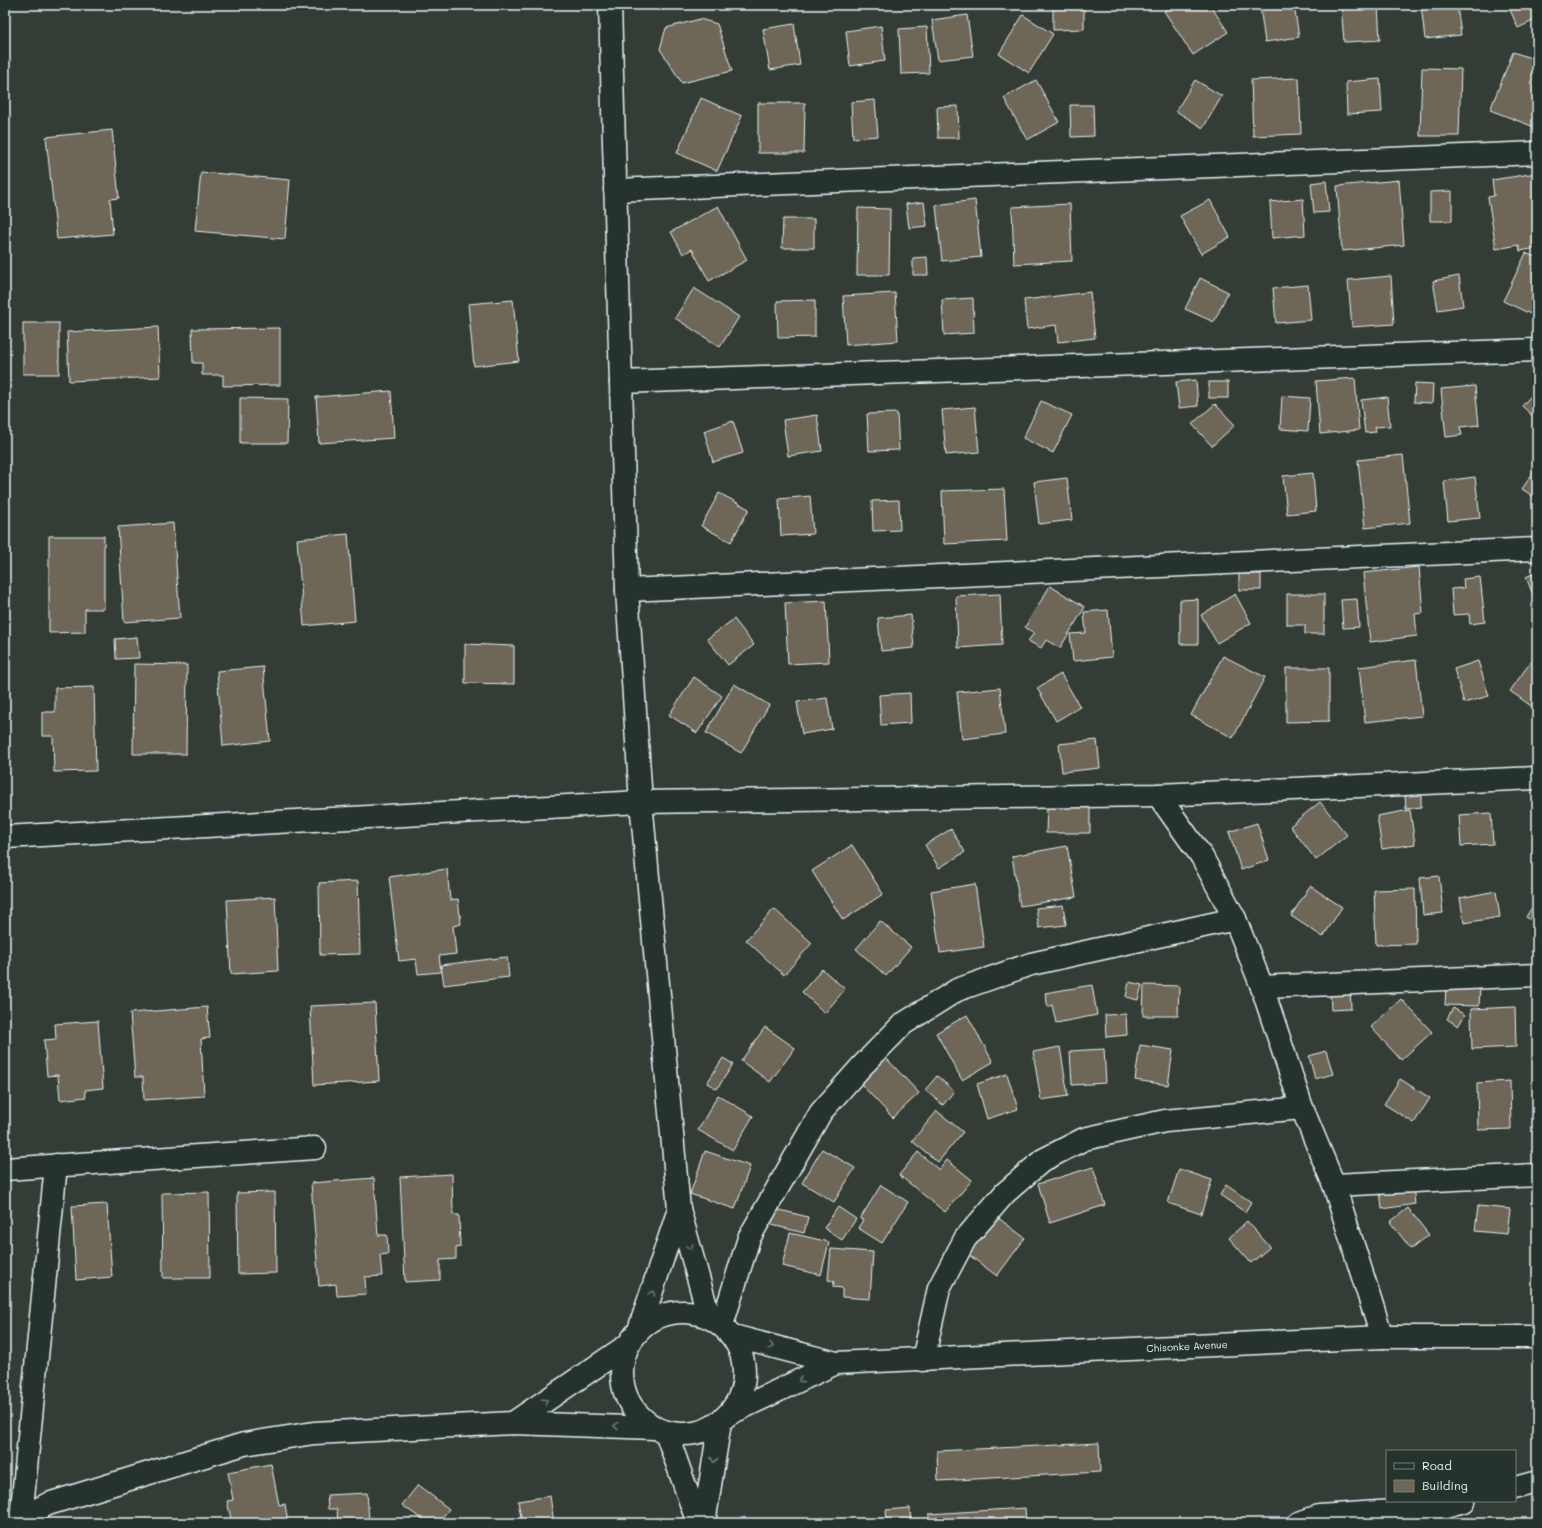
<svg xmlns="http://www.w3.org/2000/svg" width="1542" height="1528" font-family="Mali,sans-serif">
	<rect width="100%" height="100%" fill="#343d35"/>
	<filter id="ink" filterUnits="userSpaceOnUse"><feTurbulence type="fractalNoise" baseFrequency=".025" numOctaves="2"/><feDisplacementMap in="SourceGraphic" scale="8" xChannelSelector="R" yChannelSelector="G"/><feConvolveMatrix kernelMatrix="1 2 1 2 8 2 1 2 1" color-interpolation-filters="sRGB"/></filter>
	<g filter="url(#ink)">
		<!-- building -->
		<g fill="#6e6657" stroke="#e8f1f8">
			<path d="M1053,5H1084V29L1053,30Z"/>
			<path d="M1174,5H1210L1228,32L1193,55L1164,11Z"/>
			<path d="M1268,5H1294L1299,37L1265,42L1260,6Z"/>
			<path d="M1360,5H1378L1380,40L1344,42L1341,6Z"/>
			<path d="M1421,5H1457L1461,35L1425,39Z"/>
			<path d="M1508,5H1537V19L1518,28Z"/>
			<path d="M967,15L973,56L938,60L932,20Z"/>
			<path d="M1023,15L1053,34L1029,73L999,54Z"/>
			<path d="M700,19L717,24L732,71L682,83L660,49L666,28Z"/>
			<path d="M794,24L800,65L770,70L763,29Z"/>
			<path d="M881,26L885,61L850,66L846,31Z"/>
			<path d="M927,27L929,73L901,74L899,29Z"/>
			<path d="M1513,52L1537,60V128L1490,110Z"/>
			<path d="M1422,68L1461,69L1459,136H1420Z"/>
			<path d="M1299,78L1301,134L1253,136L1251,80Z"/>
			<path d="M1380,79L1382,112L1347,114L1346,82Z"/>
			<path d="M1036,80L1059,122L1027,140L1004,98Z"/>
			<path d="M1195,80L1222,96L1203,128L1176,111Z"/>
			<path d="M701,98L742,116L717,171L677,153Z"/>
			<path d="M875,100L878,136L853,138L851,102Z"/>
			<path d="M758,103H805L804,153H758Z"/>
			<path d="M1070,105H1093L1094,136L1071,137Z"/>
			<path d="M958,106L959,138H938L937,107Z"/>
			<path d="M112,130L119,198L110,199L113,234L57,239L46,137Z"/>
			<path d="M201,172L290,180L285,239L195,231Z"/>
			<path d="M1537,173V248L1520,251L1519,245L1496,249L1488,197L1494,196L1492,180Z"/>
			<path d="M1399,180L1404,245L1342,251L1337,186Z"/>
			<path d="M1326,181L1329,212L1314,213L1311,183Z"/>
			<path d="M1452,191V221H1430V192Z"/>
			<path d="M1303,199L1305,235L1272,238L1270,202Z"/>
			<path d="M975,200L981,257L942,261L936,205Z"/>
			<path d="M1210,200L1230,237L1201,254L1180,216Z"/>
			<path d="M924,202L927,226L909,228L906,204Z"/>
			<path d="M1070,204L1072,261L1014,264L1012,207Z"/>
			<path d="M718,206L747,260L709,281L692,249L683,254L671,232Z"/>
			<path d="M858,208L890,209L889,275H857Z"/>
			<path d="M783,219H814V248H782Z"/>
			<path d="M1526,253L1537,258V317L1503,301Z"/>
			<path d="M927,257L928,275H913V258Z"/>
			<path d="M1391,276L1394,324L1352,327L1348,280Z"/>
			<path d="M1459,276L1463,306L1438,310L1433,281Z"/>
			<path d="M1200,278L1228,292L1214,322L1185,309Z"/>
			<path d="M1308,285L1311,320L1276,323L1273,288Z"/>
			<path d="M694,288L739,317L720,347L675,318Z"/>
			<path d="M1090,292L1095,338L1058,342L1056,325L1027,329L1024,300Z"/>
			<path d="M895,293L898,341L846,345L843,296Z"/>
			<path d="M973,298L974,333L944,335L942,300Z"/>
			<path d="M513,300L519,361L474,366L468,304Z"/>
			<path d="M815,300V337L778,338L777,301Z"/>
			<rect x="23" y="323" width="36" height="51"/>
			<path d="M158,327L160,377L69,381L67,332Z"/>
			<path d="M280,328V385L223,386V375H202V363H193L192,329Z"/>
			<path d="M1355,378L1359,430L1320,434L1316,381Z"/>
			<path d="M1196,380L1198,406L1179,408L1176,382Z"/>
			<rect x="1209" y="382" width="19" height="16"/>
			<path d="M1415,383L1433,384L1432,403L1414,402Z"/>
			<path d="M1475,386L1479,425L1460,427L1462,435L1446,437L1441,389Z"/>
			<path d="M1537,389V420L1522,406Z"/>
			<path d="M391,391L394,438L319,443L316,397Z"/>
			<path d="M1282,396L1310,398L1308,431L1280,429Z"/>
			<path d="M1387,397L1390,426L1375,427L1376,432L1365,433L1361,400Z"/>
			<path d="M240,398L288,399L287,443H240Z"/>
			<path d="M1041,401L1072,415L1053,453L1023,438Z"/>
			<path d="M1215,404L1235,425L1212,446L1192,424Z"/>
			<path d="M975,407L979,452L946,455L942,410Z"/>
			<path d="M897,413L899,450L869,451L867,414Z"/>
			<path d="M817,415L822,451L788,456L783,420Z"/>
			<path d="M733,421L743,453L713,462L704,431Z"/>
			<path d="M1403,455L1410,523L1365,528L1358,460Z"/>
			<path d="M1537,467V499L1522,489Z"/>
			<path d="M1313,473L1316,511L1287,514L1283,476Z"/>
			<path d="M1475,477L1480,518L1448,521L1444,481Z"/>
			<path d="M1067,478L1072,520L1039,524L1034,482Z"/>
			<path d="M1004,489L1007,541L944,544L942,491Z"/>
			<path d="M719,493L749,509L731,542L701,526Z"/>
			<path d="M810,496L813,534L781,536L779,499Z"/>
			<path d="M899,500L900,530L873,531L872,501Z"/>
			<path d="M173,523L180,618L124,622L118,527Z"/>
			<path d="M348,534L355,621L304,626L297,539Z"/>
			<path d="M49,536H104V609H85V632L49,633Z"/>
			<path d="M1419,567L1423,613L1415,614L1417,636L1370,642L1363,573Z"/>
			<path d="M1537,572V605L1526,577Z"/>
			<rect x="1239" y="574" width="22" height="16"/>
			<path d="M1480,577L1485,622L1470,624L1469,614L1453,615L1451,589L1464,588L1463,579Z"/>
			<path d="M1050,586L1085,607L1060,648L1046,640L1041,648L1028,641L1034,633L1025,627Z"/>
			<path d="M1000,594L1002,645L958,648L956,596Z"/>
			<path d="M1235,594L1251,623L1217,643L1201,615Z"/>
			<path d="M1287,594H1324V634H1305V625H1287Z"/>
			<path d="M1198,599V644H1180V600Z"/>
			<path d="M1357,599L1359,627L1343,628L1341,600Z"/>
			<path d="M826,601L829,662L788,664L785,603Z"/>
			<path d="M1108,610L1112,657L1073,661L1070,634L1086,633L1084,612Z"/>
			<path d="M911,615L914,648L881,651L878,618Z"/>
			<path d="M734,619L754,645L728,665L707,639Z"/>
			<path d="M137,637L139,658L116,659L115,639Z"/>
			<path d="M465,644L514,646V684L465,683Z"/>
			<path d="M1537,653V710L1510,691Z"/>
			<path d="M1223,656L1265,677L1233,738L1191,715Z"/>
			<path d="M1416,660L1422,716L1365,722L1359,667Z"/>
			<path d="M1478,661L1489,696L1464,703L1454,669Z"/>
			<path d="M134,664L187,665L186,754H133Z"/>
			<path d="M263,667L270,741L223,746L217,671Z"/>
			<path d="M1286,668H1329V721L1286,722Z"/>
			<path d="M1061,674L1080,707L1056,721L1037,688Z"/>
			<path d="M694,677L722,696L697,733L669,715Z"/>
			<path d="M734,684L769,705L741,753L706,733Z"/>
			<path d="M94,687L96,771L54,772L53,736H42V712H55V688Z"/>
			<path d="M1000,688L1005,734L962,739L957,692Z"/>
			<path d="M910,693L911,723L881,725L879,695Z"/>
			<path d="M827,698L832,729L802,734L797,702Z"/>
			<path d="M1097,740L1100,768L1062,772L1059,744Z"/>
			<path d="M1421,795V807L1406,809L1405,796Z"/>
			<path d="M1320,802L1347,835L1316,860L1290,826Z"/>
			<path d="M1047,807H1090V833H1046Z"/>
			<path d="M1410,810L1415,844L1382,849L1377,816Z"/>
			<path d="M1491,813L1493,844L1461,846L1459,815Z"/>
			<path d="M1257,823L1269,860L1241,870L1229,832Z"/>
			<path d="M951,829L965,852L939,868L925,845Z"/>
			<path d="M852,845L883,894L843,920L812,871Z"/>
			<path d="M1067,846L1076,897L1020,906L1012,856Z"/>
			<path d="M447,869L450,900L458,899L461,924L453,926L456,954L439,956L441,972L418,974L416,959L399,961L389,877Z"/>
			<path d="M1439,876L1443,913L1423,915L1420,878Z"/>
			<path d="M358,881L360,954L320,955L319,883Z"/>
			<path d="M975,884L984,947L940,953L931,891Z"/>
			<path d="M1310,886L1342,907L1323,937L1291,916Z"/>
			<path d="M1415,889L1416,944L1376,945L1374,890Z"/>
			<path d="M1496,891L1500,917L1464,923L1460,898Z"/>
			<path d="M275,897L278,971L231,974L227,900Z"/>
			<path d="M1537,899V924L1526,917Z"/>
			<path d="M1063,905L1066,925L1039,928L1036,908Z"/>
			<path d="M774,909L812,943L784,975L746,940Z"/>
			<path d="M880,921L911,947L886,976L856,949Z"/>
			<path d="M507,957L509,977L444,985L441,965Z"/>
			<path d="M822,969L845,989L825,1013L802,992Z"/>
			<path d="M1129,982L1142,985L1138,1000L1126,997Z"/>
			<path d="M1092,985L1097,1015L1056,1023L1052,1005L1048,1007L1045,993Z"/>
			<path d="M1144,985L1179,986L1178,1016H1143Z"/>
			<path d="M1446,986L1480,987L1479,1006L1445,1005Z"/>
			<path d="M1350,987L1351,1009L1331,1010L1330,988Z"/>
			<path d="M1401,999L1432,1032L1401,1060L1371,1027Z"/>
			<path d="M375,1003L379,1081L314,1085L310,1006Z"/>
			<path d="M207,1007L210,1038L201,1039L204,1096L144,1100L143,1077H135L130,1013Z"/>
			<path d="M1515,1007L1516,1047L1472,1049L1471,1009Z"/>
			<path d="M1453,1008L1465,1015L1458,1026L1447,1019Z"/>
			<path d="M1126,1014L1127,1035L1106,1037L1105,1015Z"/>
			<path d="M967,1015L993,1062L962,1080L936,1033Z"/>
			<path d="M98,1021L103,1088L85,1090L86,1097L60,1100L58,1075L47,1076L44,1040L56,1039L55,1024Z"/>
			<path d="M765,1027L795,1048L770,1082L741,1061Z"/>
			<path d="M1140,1045L1173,1050L1168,1085L1135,1080Z"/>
			<path d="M1060,1047L1068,1096L1041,1100L1033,1052Z"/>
			<path d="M1104,1049L1106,1083L1072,1085L1070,1051Z"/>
			<path d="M1326,1051L1333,1074L1315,1079L1309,1056Z"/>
			<path d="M723,1058L733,1064L717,1089L707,1083Z"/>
			<path d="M886,1058L919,1093L893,1118L860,1083Z"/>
			<path d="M1007,1074L1018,1109L987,1119L977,1084Z"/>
			<path d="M937,1076L954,1091L943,1105L925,1090Z"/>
			<path d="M1400,1079L1430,1098L1414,1123L1384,1104Z"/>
			<path d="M1510,1081L1511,1129L1478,1130L1477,1083Z"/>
			<path d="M718,1095L753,1116L733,1150L698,1130Z"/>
			<path d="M937,1111L963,1132L938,1162L912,1141Z"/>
			<path d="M822,1149L855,1168L834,1202L802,1183Z"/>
			<path d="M705,1151L750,1166L735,1209L690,1194Z"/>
			<path d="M918,1152L939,1170L947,1160L972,1180L945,1212L899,1175Z"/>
			<path d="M1093,1167L1105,1205L1050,1223L1038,1184Z"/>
			<path d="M1179,1169L1212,1180L1201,1214L1168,1203Z"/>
			<path d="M452,1174L453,1215H459L460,1247L456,1248V1259L440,1260V1280L405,1282L400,1177Z"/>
			<path d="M374,1178L378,1235H387L388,1254L380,1255L382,1276L365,1277L366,1294L337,1296L336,1284L319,1286L311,1183Z"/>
			<path d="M881,1185L908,1202L882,1243L858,1228L863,1220L860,1219Z"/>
			<path d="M1226,1185L1251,1202L1245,1212L1220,1195Z"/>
			<path d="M1413,1186L1415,1204L1382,1209L1380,1190Z"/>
			<path d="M209,1192L210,1278H163L162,1193Z"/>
			<path d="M275,1192L276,1273L238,1274L237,1193Z"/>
			<path d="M107,1204L112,1277L76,1280L72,1206Z"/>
			<path d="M1478,1206L1510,1209L1507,1234L1475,1231Z"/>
			<path d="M838,1207L856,1219L842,1240L824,1228Z"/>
			<path d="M772,1208L808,1217L804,1233L768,1224Z"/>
			<path d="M1408,1208L1429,1235L1411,1249L1390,1222Z"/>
			<path d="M993,1214L1025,1238L997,1276L965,1252Z"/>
			<path d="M1247,1221L1270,1247L1251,1263L1229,1238Z"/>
			<path d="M790,1233L829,1242L821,1275L782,1266Z"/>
			<path d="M831,1249L873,1252L870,1299L842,1297V1288L833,1287L834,1281L828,1280Z"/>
			<path d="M1099,1443L1100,1472L938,1481L937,1451Z"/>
			<path d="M271,1464L279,1505L285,1504L288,1523H232L227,1501L233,1500L228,1472Z"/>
			<path d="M418,1485L449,1509L438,1523H427L402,1505Z"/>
			<path d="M367,1493L369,1520L338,1522L337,1509H328L327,1495Z"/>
			<path d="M550,1496L554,1523H522L518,1501Z"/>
			<path d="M910,1508L911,1523H887L886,1510Z"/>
			<path d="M1025,1508L1026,1523H929V1514Z"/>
		</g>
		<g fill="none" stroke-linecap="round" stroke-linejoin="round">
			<!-- street casing -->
			<g stroke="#e8f1f8" stroke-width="25">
				<g id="street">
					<path d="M610,5L627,590L641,802L679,1209L709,1317"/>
					<path d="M615,190L1537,153"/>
					<path d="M621,382L1537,350"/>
					<path d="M627,590L1537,549"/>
					<path d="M1158,795L1202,857L1235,919L1262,987"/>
					<path d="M5,837L641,802L1158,795L1537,778"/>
					<path d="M5,1169L315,1148"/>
					<path d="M1334,1185L1537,1175"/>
					<path d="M722,1325L749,1238L821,1112L861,1067L903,1024L957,990L1031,964L1235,919"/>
					<path d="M639,1330L679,1209"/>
					<path d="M1382,1337L1334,1185L1302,1108L1262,987L1537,975"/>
					<path d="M923,1360L939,1288L965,1239L1005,1193L1043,1160L1084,1139L1165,1121L1302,1108"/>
					<path d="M666,1432L698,1523"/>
					<path d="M1515,1488L1537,1482"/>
					<path d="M21,1518L56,1165"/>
					<path d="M704,1523L720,1422"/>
					<path d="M1299,1523L1319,1516L1438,1508L1464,1501"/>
				</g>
			</g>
			<!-- secondary casing -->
			<g stroke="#e8f1f8" stroke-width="25">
				<g id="secondary">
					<circle cx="683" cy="1373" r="61"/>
					<path d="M733,1336L836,1363L1382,1337H1537"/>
					<path d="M729,1414L836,1363"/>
					<path d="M513,1423L629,1344"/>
					<path d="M11,1523L48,1504L244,1444L314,1433L513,1423L655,1428"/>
				</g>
			</g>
			<!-- street -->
			<use href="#street" stroke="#26332d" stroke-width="22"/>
			<!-- secondary -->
			<use href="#secondary" stroke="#26332d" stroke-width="22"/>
		</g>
		<!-- one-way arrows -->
		<defs><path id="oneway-chevron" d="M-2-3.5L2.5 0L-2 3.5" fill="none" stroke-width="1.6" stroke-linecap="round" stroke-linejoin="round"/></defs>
		<g stroke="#6a7674">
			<use href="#oneway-chevron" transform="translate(690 1247) rotate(74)"/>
			<use href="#oneway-chevron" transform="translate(652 1293) rotate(-72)"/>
			<use href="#oneway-chevron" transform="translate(771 1346) rotate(15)"/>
			<use href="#oneway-chevron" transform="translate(801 1380) rotate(155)"/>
			<use href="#oneway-chevron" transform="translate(545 1401) rotate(-34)"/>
			<use href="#oneway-chevron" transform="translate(616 1426) rotate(-178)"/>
			<use href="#oneway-chevron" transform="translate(714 1460) rotate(99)"/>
		</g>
	</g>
	<g text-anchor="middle" stroke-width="3" stroke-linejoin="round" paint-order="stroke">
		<!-- street labels -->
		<g font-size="10" fill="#e8f1f8" stroke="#26332d">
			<text transform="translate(1187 1346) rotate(-3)" y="4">Chisonke Avenue</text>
		</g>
	</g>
	<!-- margin -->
	<rect width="1542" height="1528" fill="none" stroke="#26332d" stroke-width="20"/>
	<rect x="10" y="10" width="1522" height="1508" fill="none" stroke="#e8f1f8" stroke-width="1.5" filter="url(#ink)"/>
	<!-- legend -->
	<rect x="1386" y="1450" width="130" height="52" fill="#26332d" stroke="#747f7e"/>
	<rect x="1394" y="1463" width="20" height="6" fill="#26332d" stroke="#747f7e"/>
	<text x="1422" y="1470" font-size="12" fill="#e8f1f8">Road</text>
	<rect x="1394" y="1480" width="20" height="12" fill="#6e6657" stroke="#747f7e"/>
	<text x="1422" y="1490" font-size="12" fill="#e8f1f8">Building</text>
</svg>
